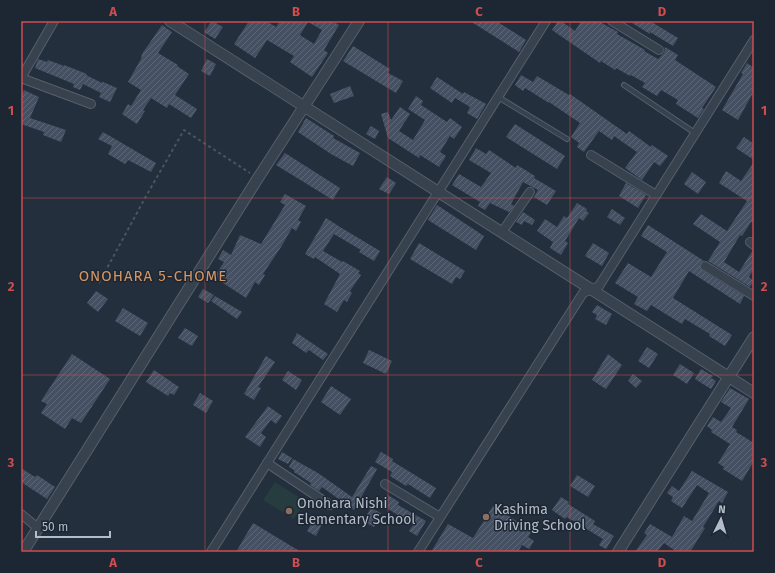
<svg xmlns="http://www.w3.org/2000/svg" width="775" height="573" font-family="'Fira Sans',sans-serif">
	<defs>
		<pattern id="building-hatch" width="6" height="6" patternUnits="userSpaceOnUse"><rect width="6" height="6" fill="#455162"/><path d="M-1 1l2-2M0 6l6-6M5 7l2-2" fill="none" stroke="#5d6877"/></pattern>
	</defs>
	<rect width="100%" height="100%" fill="#242f3e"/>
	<!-- green -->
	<path fill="#263c3f" d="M275,482L305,501L294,519L263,500Z"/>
	<!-- building -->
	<g fill="url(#building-hatch)" fill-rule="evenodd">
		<path d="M212,21L223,27L215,39L204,32Z"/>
		<path d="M249,21H266L276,27L280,21H332L339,25L324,50L328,53L312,77L290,62L294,56L267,40L255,58L234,44ZM308,22L322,30L314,44L300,35Z"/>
		<path d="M470,21H496L526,40L519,52Z"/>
		<path d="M558,21H561L575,31L581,21H598L618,32L617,34L645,50L644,51L658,59L664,53L665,47L678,55L675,60L716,87L702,108L704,109L698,118L676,104L678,100L661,90L657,96L642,87L645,83L631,75L630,76L616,68L615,70L601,61L600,63L552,30Z"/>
		<path d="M629,21H650L678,38L673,46L650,32V34Z"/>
		<path d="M162,25L172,32L158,53L178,65L177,66L189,74L175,95L197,109L191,118L169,104L167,108L151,98L143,110L145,111L137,124L122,114L128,104L131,106L141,90L128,82L141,59L142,54Z"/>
		<path d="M353,46L390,69L388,73L403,81L396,93L343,61Z"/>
		<path d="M38,59L47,62L48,60L64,66V65L87,74L86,75L102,83L103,82L117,88L110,102L99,97L101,93L83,84L80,90L73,87L74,84L35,68Z"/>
		<path d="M207,59L216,64L210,76L201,71Z"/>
		<path d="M747,63L754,68V91L738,120L722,110L743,74L741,73Z"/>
		<path d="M521,75L533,82L537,76L569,95L570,94L627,134L629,131L651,147L652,145L668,156L660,166L654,162L642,180L625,168L637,152L614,136L612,140L599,131L584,152L577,147L579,143L571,137L580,123L549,102V103L525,88L523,91L515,85Z"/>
		<path d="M437,77L463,94L464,92L486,104L477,119L467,113L470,107L455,98L452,103L430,88Z"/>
		<path d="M350,86L354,96L334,103L330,94Z"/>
		<path d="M24,90L39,97L30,118L66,130L61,142L43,135L44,132L21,124V97Z"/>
		<path d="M416,96L423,101L421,105L447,122L450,118L462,127L454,139L450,136L440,152L446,156L439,167L420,155L419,158L388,138L381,114L388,112L391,120L400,107L410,114L399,131L413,140L425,120L408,109Z"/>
		<path d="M306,118L334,136L333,138L360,153L353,166L331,154L298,132Z"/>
		<path d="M515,124L565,156L557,169L506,137Z"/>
		<path d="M371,126L379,131L375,139L366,134Z"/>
		<path d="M103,132L156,163L151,172L128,160L125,164L108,154L112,146L98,139Z"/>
		<path d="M744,137L754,144V160L736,148Z"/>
		<path d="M476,148L486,154L489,150L516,168L517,165L535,176L534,178L556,191L547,205L534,197L538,190L523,182L511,204L514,206L509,212L490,203L485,210L478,206L480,202L452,185L459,174L481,187L491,173L469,160Z"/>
		<path d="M285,153L340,188L333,200L276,165Z"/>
		<path d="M754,162V223L751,222L742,236L740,235L724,262L739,272L753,250H754V269L749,277L754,281L750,287L708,261L720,242L693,224L701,214L727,231L747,201L719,183L726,171L741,181Z"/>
		<path d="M692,172L706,182L698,194L684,184Z"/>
		<path d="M387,177L396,183L389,194L379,189Z"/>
		<path d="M626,183L646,195L638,208L619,196Z"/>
		<path d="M285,194L306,206L298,220L301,222L296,231L292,228L281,247L263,274L265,275L259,285L255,282L246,298L214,277L224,262L218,259L223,250L231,255L240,235L261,244L285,205L280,202Z"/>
		<path d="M577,203L587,209L586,211L589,213L583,221L579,218L565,241L568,243L561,255L550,248L553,242L537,231L545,219L557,227L564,216L567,218Z"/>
		<path d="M437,205L484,236L476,250L428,220Z"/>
		<path d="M612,209L625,218L620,225L607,217Z"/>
		<path d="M523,212L535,220L532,225L524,221L522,225L516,222Z"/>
		<path d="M326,218L340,227L380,251L374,261L359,252L361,250L334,234L323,251L342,262L343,261L360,271L358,273L361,275L350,291L352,293L347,302L344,300L337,312L324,304L340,274L315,257L314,259L305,254Z"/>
		<path d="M648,225L704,261L701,263L700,265L702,270L744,296L740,304L689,271L673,298L732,335L725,346L709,336L710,334L685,319L682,324L651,305L647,311L634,304L638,297L615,283L628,263L651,277L667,252L641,236Z"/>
		<path d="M419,243L465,271L460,279L456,277L452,284L410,259Z"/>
		<path d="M593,243L609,253L602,266L585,256Z"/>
		<path d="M203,289L214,295L208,303L198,297Z"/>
		<path d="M96,291L108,299L98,312L87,303Z"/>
		<path d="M215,296L242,312L237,319L211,301Z"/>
		<path d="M597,305L612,314L606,325L595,319L597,315L592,312Z"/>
		<path d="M123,308L148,323L140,336L115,321Z"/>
		<path d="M185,328L198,336L192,346L178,338Z"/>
		<path d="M297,333L328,354L323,360L309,350L306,353L292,343Z"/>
		<path d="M647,347L658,354L649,368L638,361Z"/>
		<path d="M369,350L392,361L386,374L363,363Z"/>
		<path d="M72,354L110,379L81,423L72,418L65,429L41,413L47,404L41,401Z"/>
		<path d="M608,354L622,365L606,389L592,380Z"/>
		<path d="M266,356L275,362L258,387L261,388L254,400L244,394Z"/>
		<path d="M680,364L694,373L687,384L673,375Z"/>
		<path d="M701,369L713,376L711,378L716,381L711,389L695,379Z"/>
		<path d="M154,370L179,387L174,395L170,393L168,396L146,382Z"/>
		<path d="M288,371L302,380L296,390L282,380Z"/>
		<path d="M633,374L642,381L636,388L628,381Z"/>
		<path d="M331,386L351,399L340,415L321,402Z"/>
		<path d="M730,388L749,399L732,427L737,430L736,432L754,443V461L742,481L723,469L724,467L718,463L730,444L711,432L712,430L707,426L713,417L721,422L731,408L721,402Z"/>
		<path d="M200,393L213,401L206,413L193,405Z"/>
		<path d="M268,406L282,416L276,424L271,420L261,433L266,437L260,447L245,437Z"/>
		<path d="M282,452L292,458L288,464L278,459Z"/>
		<path d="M381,452L393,459L392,461L436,488L430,498L408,484L406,486L390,476L392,472L375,462Z"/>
		<path d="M293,459L318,473L352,497L371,466L377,469L354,510L322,487L319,491L310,485L311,483L294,472V470L289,467Z"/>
		<path d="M21,468L35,477L37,475L55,487L47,499L21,482Z"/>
		<path d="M692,471L728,492L722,503L719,501L703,527L705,528L690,552H677L664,543L657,552H635L647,535L644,533L650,524L672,537L684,516L692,521L709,493L697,485L682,508L671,501L673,497L667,493L672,486L679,491Z"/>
		<path d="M577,475L595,486L588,497L570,486Z"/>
		<path d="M388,495L399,502L398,505L426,521L417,536L409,531L413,525L382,505Z"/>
		<path d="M561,497L569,502L568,504L595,521L593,524L614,536L606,549L599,545L603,539L567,517L565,519L552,510Z"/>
		<path d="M493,506L532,531L528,537L534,541L529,549L522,545L518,552H431L448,524L473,538Z"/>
		<path d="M371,508L381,513L374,527L363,521Z"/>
		<path d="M314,519L322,524L316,536L307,531Z"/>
		<path d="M253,523L301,552H236Z"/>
	</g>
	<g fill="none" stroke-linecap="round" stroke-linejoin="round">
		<!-- service casing -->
		<g stroke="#565f6c" stroke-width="6">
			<g id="service">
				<path d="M624,85L695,133"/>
				<path d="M498,97L567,139"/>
			</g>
		</g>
		<!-- minor casing -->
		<g stroke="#565f6c" stroke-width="10">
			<g id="minor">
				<path d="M612,21L659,50"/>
				<path d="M21,78L91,104"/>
				<path d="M21,78L54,21"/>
				<path d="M591,155L656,195"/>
				<path d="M502,232L530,192"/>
				<path d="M750,242L754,245"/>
				<path d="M705,266L754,296"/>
				<path d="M267,463L330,505"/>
				<path d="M385,484L440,517"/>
				<path d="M21,514L38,528"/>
				<path d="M211,552L546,21"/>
				<path d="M418,552L583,293L599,286L754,40"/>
			</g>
		</g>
		<!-- tertiary casing -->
		<g stroke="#565f6c" stroke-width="12">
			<g id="tertiary">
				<path d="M170,21L754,393"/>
				<path d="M23,552L258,178L359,21"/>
				<path d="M618,552L754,337"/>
			</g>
		</g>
		<!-- path -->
		<path stroke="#44595c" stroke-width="2" stroke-dasharray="3 3" stroke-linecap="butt" d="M99,283L145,198L184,130L250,173"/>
		<!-- service -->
		<use href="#service" stroke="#38414e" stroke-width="4"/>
		<!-- minor -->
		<use href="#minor" stroke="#38414e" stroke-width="8"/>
		<!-- tertiary -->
		<use href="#tertiary" stroke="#38414e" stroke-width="10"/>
	</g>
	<!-- grid -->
	<path fill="none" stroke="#ce4d50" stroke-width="1" stroke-opacity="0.55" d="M205,21V552M388,21V552M570,21V552M21,198H754M21,375H754"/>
	<!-- markers -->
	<g fill="#8d6e63" stroke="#1d2633" stroke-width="1.5">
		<circle cx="289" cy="511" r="4"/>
		<circle cx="486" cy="517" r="4"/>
	</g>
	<g text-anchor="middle" stroke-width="3" stroke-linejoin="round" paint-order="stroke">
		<!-- poi labels -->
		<g font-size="14" fill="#b4bcc9" stroke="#1d2633" text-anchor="start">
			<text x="297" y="508">Onohara Nishi<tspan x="297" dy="16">Elementary School</tspan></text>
			<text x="494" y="514">Kashima<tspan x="494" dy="16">Driving School</tspan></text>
		</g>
		<!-- neighbourhood labels -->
		<g font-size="15" letter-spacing="1" fill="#d59563" stroke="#1d2633">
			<text x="153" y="281">ONOHARA 5-CHOME</text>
		</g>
	</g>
	<!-- border -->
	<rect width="775" height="573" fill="none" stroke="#1d2633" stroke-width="44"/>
	<!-- north arrow -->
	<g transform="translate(721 519) rotate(5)" stroke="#1d2633" stroke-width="3" paint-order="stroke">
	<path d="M0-3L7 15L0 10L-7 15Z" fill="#b4bcc9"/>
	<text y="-6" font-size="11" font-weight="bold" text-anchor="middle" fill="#b4bcc9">N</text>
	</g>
	<!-- scale -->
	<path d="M36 531v6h74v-6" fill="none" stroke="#b4bcc9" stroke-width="2"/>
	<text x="42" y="531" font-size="12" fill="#b4bcc9" stroke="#1d2633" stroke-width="3" paint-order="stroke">50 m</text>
	<rect x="22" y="22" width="731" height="529" fill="none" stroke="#ce4d50" stroke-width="1.5"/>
	<g font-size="13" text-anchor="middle" font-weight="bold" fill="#ce4d50">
		<text x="113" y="16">A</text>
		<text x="296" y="16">B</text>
		<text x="479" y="16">C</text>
		<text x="662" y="16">D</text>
		<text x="11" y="115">1</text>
		<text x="764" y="115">1</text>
		<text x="11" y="291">2</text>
		<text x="764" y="291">2</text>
		<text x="11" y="467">3</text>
		<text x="764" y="467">3</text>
		<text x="113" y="567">A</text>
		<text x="296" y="567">B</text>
		<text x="479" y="567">C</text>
		<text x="662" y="567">D</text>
	</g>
</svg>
